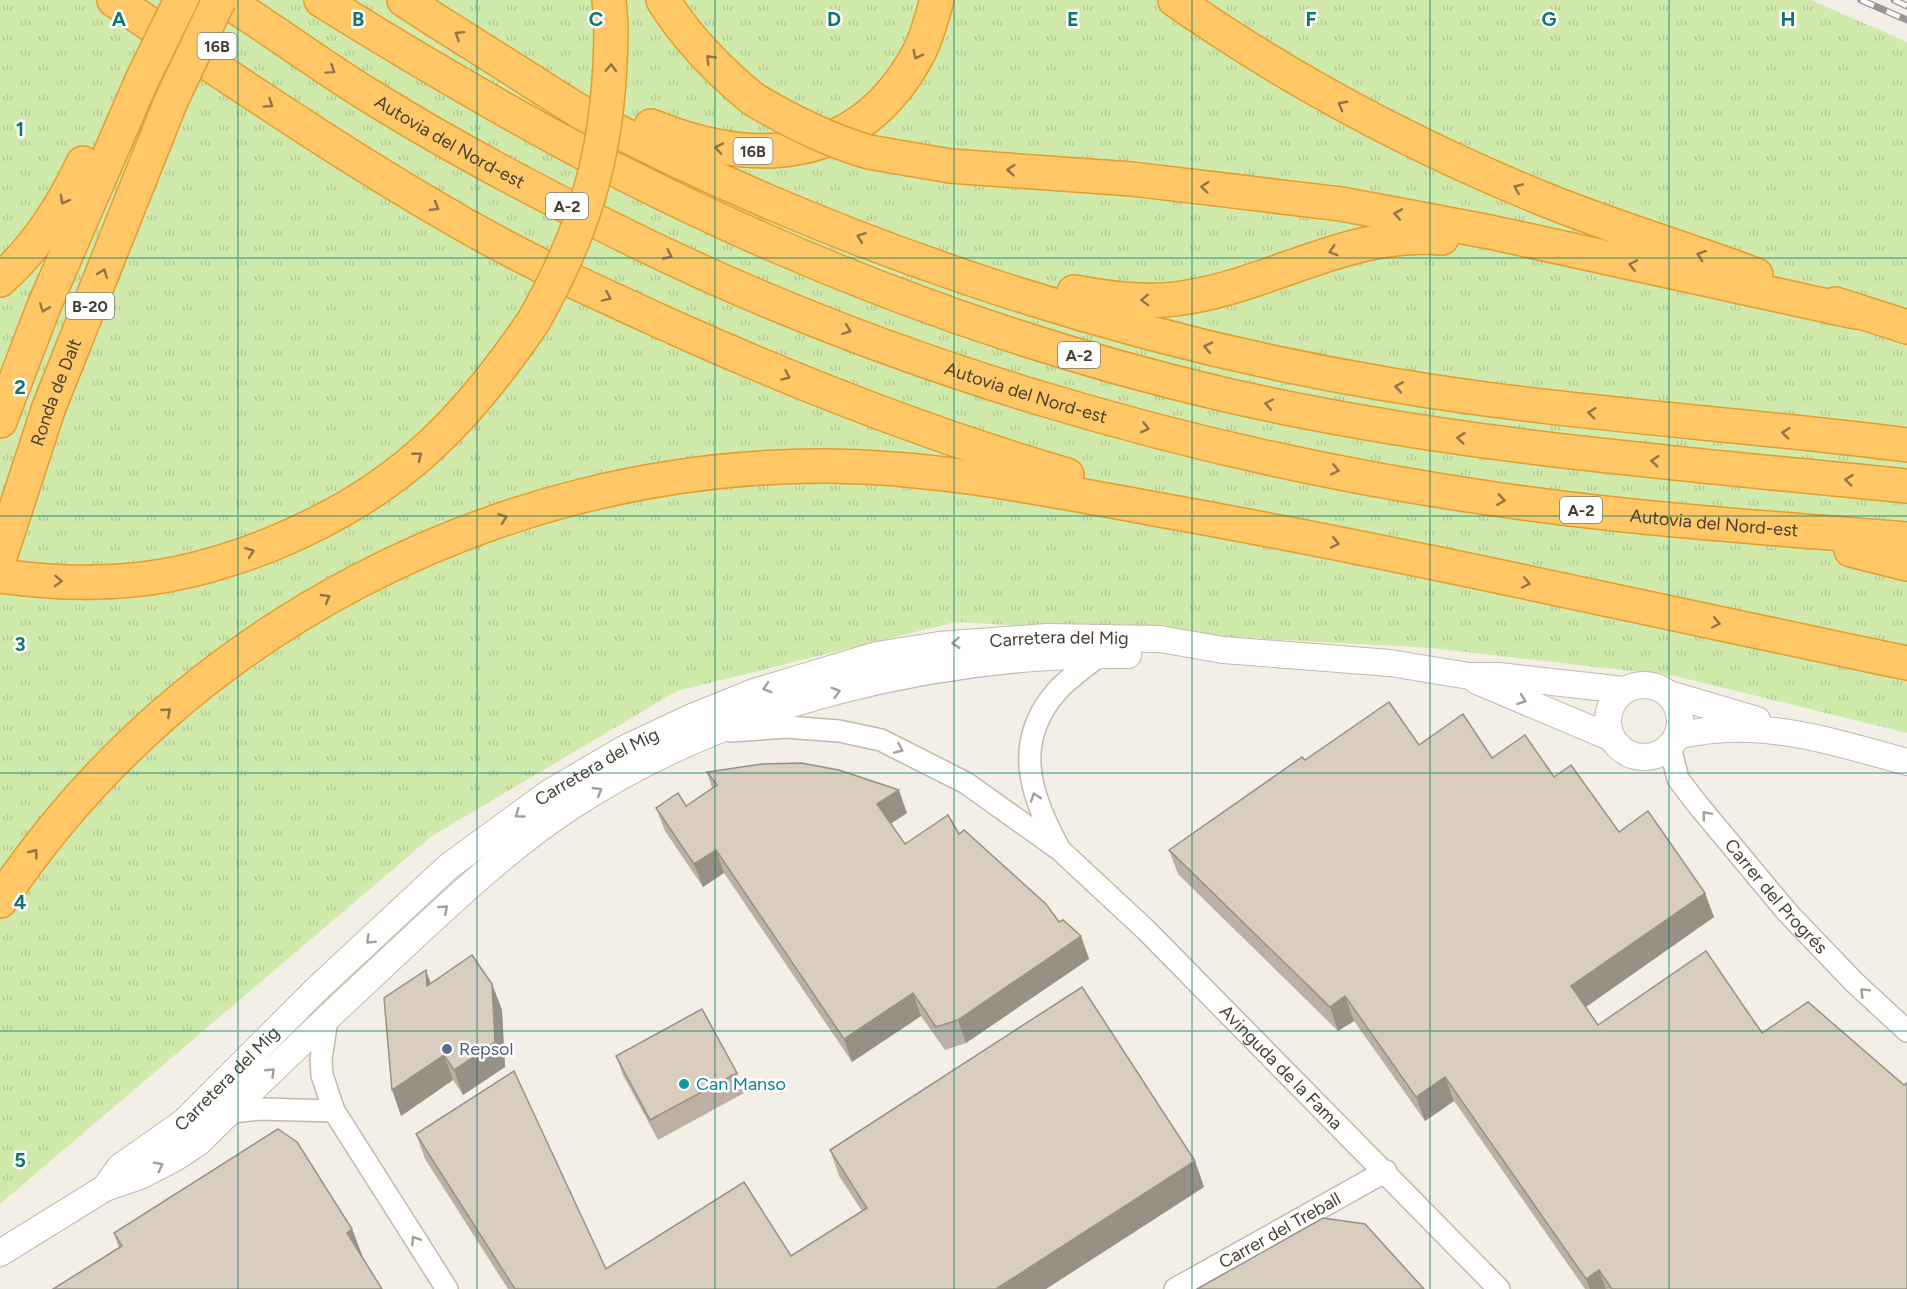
<svg xmlns="http://www.w3.org/2000/svg" width="1907" height="1289" font-family="Figtree,sans-serif">
	<defs>
		<pattern id="grass-tufts" width="24" height="20" patternUnits="userSpaceOnUse" patternTransform="scale(1.5)"><rect width="24" height="20" fill="#d0eaac"/><path d="M3 7l-1-3M5 7V3M7 7l1-3M15 17l-1-3M17 17v-4M19 17l1-3" fill="none" stroke="#b4ca95"/></pattern>
	</defs>
	<rect width="100%" height="100%" fill="#f4efe6"/>
	<!-- grass -->
	<path fill="url(#grass-tufts)" d="M0,0H1811L1907,42V733L1675,676L1431,648L956,622L677,691L432,836L0,1204Z"/>
	<g fill="none" stroke-linecap="round" stroke-linejoin="round">
		<!-- minor casing -->
		<g stroke="#c3b9ab" stroke-width="24">
			<g id="minor">
				<path id="s1" d="M731,731L786,727L839,731L881,740L966,783L1060,850L1146,930L1499,1289"/>
				<path id="s2" d="M1670,747L1678,779L1698,805L1787,912L1854,982L1907,1031"/>
				<path d="M1058,846C1029,793 1013,741 1057,691C1070,677 1086,666 1100,655"/>
				<path d="M327,1019L321,1059L322,1075L334,1111L447,1289"/>
				<path d="M224,1113L261,1109L334,1111"/>
				<path id="s3" d="M1175,1289L1386,1171"/>
			</g>
		</g>
		<!-- tertiary casing -->
		<g stroke="#c3b9ab" stroke-width="28">
			<g id="tertiary">
				<path d="M1477,681L1612,738"/>
				<circle cx="1644" cy="721" r="36"/>
				<path d="M1669,694L1757,720"/>
				<path d="M1678,736C1756,716 1831,741 1907,762"/>
				<path id="s4" d="M105,1188L120,1167L184,1122L319,987L449,866L549,793L624,749L692,717L754,692L877,655L939,645L1047,637L1160,639L1223,650L1390,663L1469,676H1499L1624,690"/>
				<path d="M0,1253L105,1188L140,1176L175,1158L199,1142C261,1080 325,1020 388,961C447,906 505,850 572,806C731,702 938,653 1128,655"/>
			</g>
		</g>
		<!-- motorway casing -->
		<g stroke="#e49c2f" stroke-width="36">
			<g id="motorway">
				<path d="M114,0C235,81 354,163 481,234C544,269 609,298 675,328C802,385 933,436 1067,475"/>
				<path id="s5" d="M225,0C276,32 324,68 375,99C449,145 526,186 604,225C876,363 1193,456 1495,499C1632,519 1769,528 1907,539"/>
				<path d="M321,0C421,62 523,123 628,176C816,271 1017,346 1222,394C1447,446 1677,463 1907,486"/>
				<path d="M404,0C442,25 480,48 519,73C541,87 563,102 586,115C831,244 1119,340 1392,385C1563,414 1736,423 1907,445"/>
				<path d="M609,0L611,25"/>
				<path d="M663,0C687,39 718,70 753,99"/>
				<path d="M1175,0C1291,81 1415,147 1546,200C1615,228 1687,249 1756,275"/>
				<path d="M651,126C754,168 858,164 917,56C927,39 931,19 937,0"/>
				<path d="M869,152L950,166L1132,179L1341,204L1490,232L1855,312"/>
				<path d="M0,280C37,247 62,208 83,163"/>
				<path d="M1074,292C1107,298 1142,303 1175,299C1268,288 1345,230 1442,238"/>
				<path d="M1836,304L1907,327"/>
				<path d="M0,421L44,306L142,80"/>
				<path d="M1851,550L1907,564"/>
				<path id="s6" d="M0,557L49,407L171,101"/>
				<path d="M0,576C31,580 63,583 95,582C209,582 349,523 432,444C471,408 503,366 533,322"/>
				<path d="M0,901C180,630 498,466 822,466C943,466 1064,493 1183,514C1425,558 1666,613 1907,663"/>
			</g>
		</g>
		<!-- minor -->
		<use href="#minor" stroke="#fff" stroke-width="21"/>
		<!-- tertiary -->
		<use href="#tertiary" stroke="#fff" stroke-width="26"/>
		<!-- motorway -->
		<use href="#motorway" stroke="#ffc765" stroke-width="33"/>
		<!-- rail casing -->
		<g stroke="#969696" stroke-width="7">
			<g id="rail">
				<path d="M1861,0L1907,20"/>
				<path d="M1894,0L1907,6"/>
			</g>
		</g>
		<!-- rail -->
		<use href="#rail" stroke="#fff" stroke-width="4.5" stroke-dasharray="14" stroke-linecap="butt"/>
		<!-- motorway-bridge casing -->
		<g stroke="#e49c2f" stroke-width="36" stroke-linecap="butt">
			<g id="motorway-bridge">
				<path d="M142,80L181,0"/>
				<path d="M753,99C790,121 827,140 869,152"/>
				<path d="M171,101L219,0"/>
				<path d="M533,322C590,222 611,140 611,25"/>
			</g>
		</g>
		<!-- motorway-bridge -->
		<use href="#motorway-bridge" stroke="#ffc765" stroke-width="33"/>
	</g>
	<!-- wall -->
	<g fill="#bbb0a3">
		<path d="M1419,745L1492,758L1554,777L1619,832L1714,917L1586,1007L1598,1025L1907,1289H1585L1454,1101L1425,1121L1354,1021L1338,1031L1178,874L1169,850L1305,760Z"/>
		<path d="M707,772L907,813L891,823L905,844L959,834L1059,922L1081,936L1089,959L966,1043L945,1050L921,1016L852,1062L724,873L703,887L665,831L656,808L686,806L712,788Z"/>
		<path d="M431,983L492,984L502,1010L505,1067L463,1095L453,1080L401,1116Z"/>
		<path d="M616,1056L737,1073L744,1093L658,1140L623,1075Z"/>
		<path d="M416,1134L606,1269L791,1256L862,1211L839,1176L830,1150L1195,1161L1204,1187L1046,1289H508L425,1159Z"/>
		<path d="M352,1229L362,1255H361L119,1248L114,1233Z"/>
	</g>
	<!-- shaded-wall -->
	<g fill="#989085">
		<path d="M899,790L907,813L886,827L877,804Z"/>
		<path d="M716,850L724,873L703,887L694,864Z"/>
		<path d="M1705,893L1714,917L1580,1011L1571,986Z"/>
		<path d="M1081,936L1089,959L966,1043L958,1020Z"/>
		<path d="M426,970L435,995L427,986Z"/>
		<path d="M492,984L502,1010L505,1067L463,1095L454,1070Z"/>
		<path d="M913,993L921,1016L852,1062L844,1039Z"/>
		<path d="M1345,996L1354,1021L1338,1031L1330,1007Z"/>
		<path d="M444,1055L453,1080L401,1116L392,1090Z"/>
		<path d="M1445,1077L1454,1101L1425,1121L1416,1097Z"/>
		<path d="M1195,1161L1204,1187L1046,1289H996Z"/>
		<path d="M352,1229L362,1255L356,1259L347,1233Z"/>
		<path d="M1599,1270L1606,1289H1590L1586,1279Z"/>
	</g>
	<!-- building -->
	<g fill="#d9cdbe" stroke="#989085" stroke-width="1.5">
		<path d="M1389,702L1419,745L1463,714L1492,758L1525,735L1554,777L1571,765L1619,832L1648,811L1705,893L1571,986L1598,1025L1706,951L1762,1033L1808,1002L1904,1085L1907,1083V1289H1612L1599,1270L1586,1279L1445,1077L1416,1097L1345,996L1330,1007L1169,850L1302,757L1305,760Z"/>
		<path d="M801,763L839,770L899,790L877,804L905,844L948,815L959,834L964,830L1046,904L1059,922L1063,920L1081,936L958,1020L936,1027L913,993L844,1039L716,850L694,864L656,808L678,793L686,806L717,785L707,772L762,764Z"/>
		<path d="M472,955L492,984L495,1042L454,1070L444,1055L392,1090L384,998L426,970L427,986Z"/>
		<path d="M1082,987L1195,1161L996,1289H515L416,1134L514,1071L606,1269L744,1182L791,1256L867,1208L830,1150Z"/>
		<path d="M702,1009L737,1073L650,1120L616,1056Z"/>
		<path d="M278,1129L297,1142L352,1229L347,1233L382,1289H53L122,1246L114,1233Z"/>
		<path d="M1323,1218L1365,1224L1424,1289H1197Z"/>
	</g>
	<!-- one-way arrows -->
	<defs><path id="oneway-chevron" d="M-2-3.5L2.5 0L-2 3.5" fill="none" stroke-width="1.6" stroke-linecap="round" stroke-linejoin="round" transform="scale(1.5)"/></defs>
	<g stroke="#917548">
		<use href="#oneway-chevron" transform="translate(459 35) rotate(-148)"/>
		<use href="#oneway-chevron" transform="translate(917 55) rotate(117)"/>
		<use href="#oneway-chevron" transform="translate(710 59) rotate(-134)"/>
		<use href="#oneway-chevron" transform="translate(611 68) rotate(-88)"/>
		<use href="#oneway-chevron" transform="translate(331 70) rotate(34)"/>
		<use href="#oneway-chevron" transform="translate(269 104) rotate(34)"/>
		<use href="#oneway-chevron" transform="translate(1342 105) rotate(-152)"/>
		<use href="#oneway-chevron" transform="translate(719 148) rotate(-169)"/>
		<use href="#oneway-chevron" transform="translate(1011 170) rotate(-176)"/>
		<use href="#oneway-chevron" transform="translate(1205 187) rotate(-174)"/>
		<use href="#oneway-chevron" transform="translate(1518 188) rotate(-157)"/>
		<use href="#oneway-chevron" transform="translate(64 200) rotate(119)"/>
		<use href="#oneway-chevron" transform="translate(435 207) rotate(30)"/>
		<use href="#oneway-chevron" transform="translate(1398 214) rotate(-170)"/>
		<use href="#oneway-chevron" transform="translate(861 237) rotate(-159)"/>
		<use href="#oneway-chevron" transform="translate(1333 251) rotate(163)"/>
		<use href="#oneway-chevron" transform="translate(668 255) rotate(25)"/>
		<use href="#oneway-chevron" transform="translate(1701 255) rotate(-161)"/>
		<use href="#oneway-chevron" transform="translate(1633 265) rotate(-168)"/>
		<use href="#oneway-chevron" transform="translate(103 273) rotate(-69)"/>
		<use href="#oneway-chevron" transform="translate(607 297) rotate(24)"/>
		<use href="#oneway-chevron" transform="translate(1145 300) rotate(178)"/>
		<use href="#oneway-chevron" transform="translate(44 308) rotate(112)"/>
		<use href="#oneway-chevron" transform="translate(847 330) rotate(21)"/>
		<use href="#oneway-chevron" transform="translate(1208 347) rotate(-167)"/>
		<use href="#oneway-chevron" transform="translate(786 376) rotate(24)"/>
		<use href="#oneway-chevron" transform="translate(1399 387) rotate(-171)"/>
		<use href="#oneway-chevron" transform="translate(1269 404) rotate(-168)"/>
		<use href="#oneway-chevron" transform="translate(1592 413) rotate(-174)"/>
		<use href="#oneway-chevron" transform="translate(1145 428) rotate(14)"/>
		<use href="#oneway-chevron" transform="translate(1786 433) rotate(-174)"/>
		<use href="#oneway-chevron" transform="translate(1461 438) rotate(-173)"/>
		<use href="#oneway-chevron" transform="translate(418 456) rotate(-39)"/>
		<use href="#oneway-chevron" transform="translate(1655 461) rotate(-174)"/>
		<use href="#oneway-chevron" transform="translate(1335 470) rotate(12)"/>
		<use href="#oneway-chevron" transform="translate(1849 480) rotate(-174)"/>
		<use href="#oneway-chevron" transform="translate(1501 500) rotate(8)"/>
		<use href="#oneway-chevron" transform="translate(503 518) rotate(-19)"/>
		<use href="#oneway-chevron" transform="translate(1335 543) rotate(12)"/>
		<use href="#oneway-chevron" transform="translate(250 552) rotate(-20)"/>
		<use href="#oneway-chevron" transform="translate(58 581) rotate(2)"/>
		<use href="#oneway-chevron" transform="translate(1526 583) rotate(12)"/>
		<use href="#oneway-chevron" transform="translate(326 598) rotate(-30)"/>
		<use href="#oneway-chevron" transform="translate(1716 623) rotate(12)"/>
		<use href="#oneway-chevron" transform="translate(167 712) rotate(-41)"/>
		<use href="#oneway-chevron" transform="translate(34 853) rotate(-53)"/>
	</g>
	<g stroke="#a39f9a">
		<use href="#oneway-chevron" transform="translate(956 643) rotate(175)"/>
		<use href="#oneway-chevron" transform="translate(767 688) rotate(163)"/>
		<use href="#oneway-chevron" transform="translate(836 692) rotate(-16)"/>
		<use href="#oneway-chevron" transform="translate(1522 700) rotate(20)"/>
		<use href="#oneway-chevron" transform="translate(899 749) rotate(24)"/>
		<use href="#oneway-chevron" transform="translate(598 791) rotate(-31)"/>
		<use href="#oneway-chevron" transform="translate(1035 797) rotate(-109)"/>
		<use href="#oneway-chevron" transform="translate(519 814) rotate(144)"/>
		<use href="#oneway-chevron" transform="translate(1706 815) rotate(-130)"/>
		<use href="#oneway-chevron" transform="translate(444 909) rotate(-42)"/>
		<use href="#oneway-chevron" transform="translate(370 940) rotate(136)"/>
		<use href="#oneway-chevron" transform="translate(1864 992) rotate(-136)"/>
		<use href="#oneway-chevron" transform="translate(271 1072) rotate(-44)"/>
		<use href="#oneway-chevron" transform="translate(159 1166) rotate(-27)"/>
		<use href="#oneway-chevron" transform="translate(415 1240) rotate(-122)"/>
	</g>
	<!-- grid -->
	<path fill="none" stroke="#0f766e" stroke-width="1.5" stroke-opacity="0.55" d="M238,0V1289M477,0V1289M715,0V1289M954,0V1289M1192,0V1289M1430,0V1289M1669,0V1289M0,258H1907M0,516H1907M0,773H1907M0,1031H1907"/>
	<!-- markers -->
	<circle fill="#5c6f8a" stroke="#fff" stroke-width="2" cx="447" cy="1049" r="6"/>
	<circle fill="#0f9aa8" stroke="#fff" stroke-width="2" cx="684" cy="1084" r="6"/>
	<g text-anchor="middle" stroke-width="5" stroke-linejoin="round" paint-order="stroke">
		<!-- shield labels -->
		<g fill="#fff" stroke="#7e7972" stroke-width="1.5">
			<rect x="197.5" y="33" width="39" height="26" rx="4.5"/>
			<rect x="733.5" y="138" width="39" height="26" rx="4.5"/>
			<rect x="546" y="193" width="42" height="26" rx="4.5"/>
			<rect x="66" y="293" width="48" height="26" rx="4.5"/>
			<rect x="1058" y="342" width="42" height="26" rx="4.5"/>
			<rect x="1560" y="497" width="42" height="26" rx="4.5"/>
		</g>
		<g font-size="16" font-weight="bold" fill="#473f35">
			<text x="217" y="52">16B</text>
			<text x="753" y="157">16B</text>
			<text x="567" y="212">A-2</text>
			<text x="90" y="312">B-20</text>
			<text x="1079" y="361">A-2</text>
			<text x="1581" y="516">A-2</text>
		</g>
		<!-- street labels -->
		<g font-size="18" fill="#473f35" stroke="#fff">
			<text dy="6" stroke="none"><textPath href="#s5" startOffset="266">Autovia del Nord-est</textPath></text>
			<text dy="6" stroke="none"><textPath href="#s5" startOffset="896">Autovia del Nord-est</textPath></text>
			<text dy="6" stroke="none"><textPath href="#s6" startOffset="174">Ronda de Dalt</textPath></text>
			<text dy="6" stroke="none"><textPath href="#s5" startOffset="1598">Autovia del Nord-est</textPath></text>
			<text dy="6" stroke="none"><textPath href="#s4" startOffset="1137">Carretera del Mig</textPath></text>
			<text dy="6" stroke="none"><textPath href="#s4" startOffset="651">Carretera del Mig</textPath></text>
			<text dy="6" stroke="none"><textPath href="#s2" startOffset="186">Carrer del Progrés</textPath></text>
			<text dy="6" stroke="none"><textPath href="#s1" startOffset="672">Avinguda de la Fama</textPath></text>
			<text dy="6" stroke="none"><textPath href="#s4" startOffset="165">Carretera del Mig</textPath></text>
			<text dy="6" stroke="none"><textPath href="#s3" startOffset="120">Carrer del Treball</textPath></text>
		</g>
		<!-- service labels -->
		<g font-size="18" fill="#4e5e75" stroke="#fff" text-anchor="start">
			<text x="459" y="1055">Repsol</text>
		</g>
		<!-- culture labels -->
		<g font-size="18" fill="#0d838f" stroke="#fff" text-anchor="start">
			<text x="696" y="1090">Can Manso</text>
		</g>
	</g>
	<g font-size="20" text-anchor="middle" font-weight="bold" fill="#0f766e" stroke="#fff" stroke-width="5" stroke-linejoin="round" paint-order="stroke">
		<text x="119" y="26">A</text>
		<text x="358" y="26">B</text>
		<text x="596" y="26">C</text>
		<text x="834" y="26">D</text>
		<text x="1073" y="26">E</text>
		<text x="1311" y="26">F</text>
		<text x="1549" y="26">G</text>
		<text x="1788" y="26">H</text>
		<text x="20" y="136">1</text>
		<text x="20" y="394">2</text>
		<text x="20" y="651">3</text>
		<text x="20" y="909">4</text>
		<text x="20" y="1167">5</text>
	</g>
</svg>
